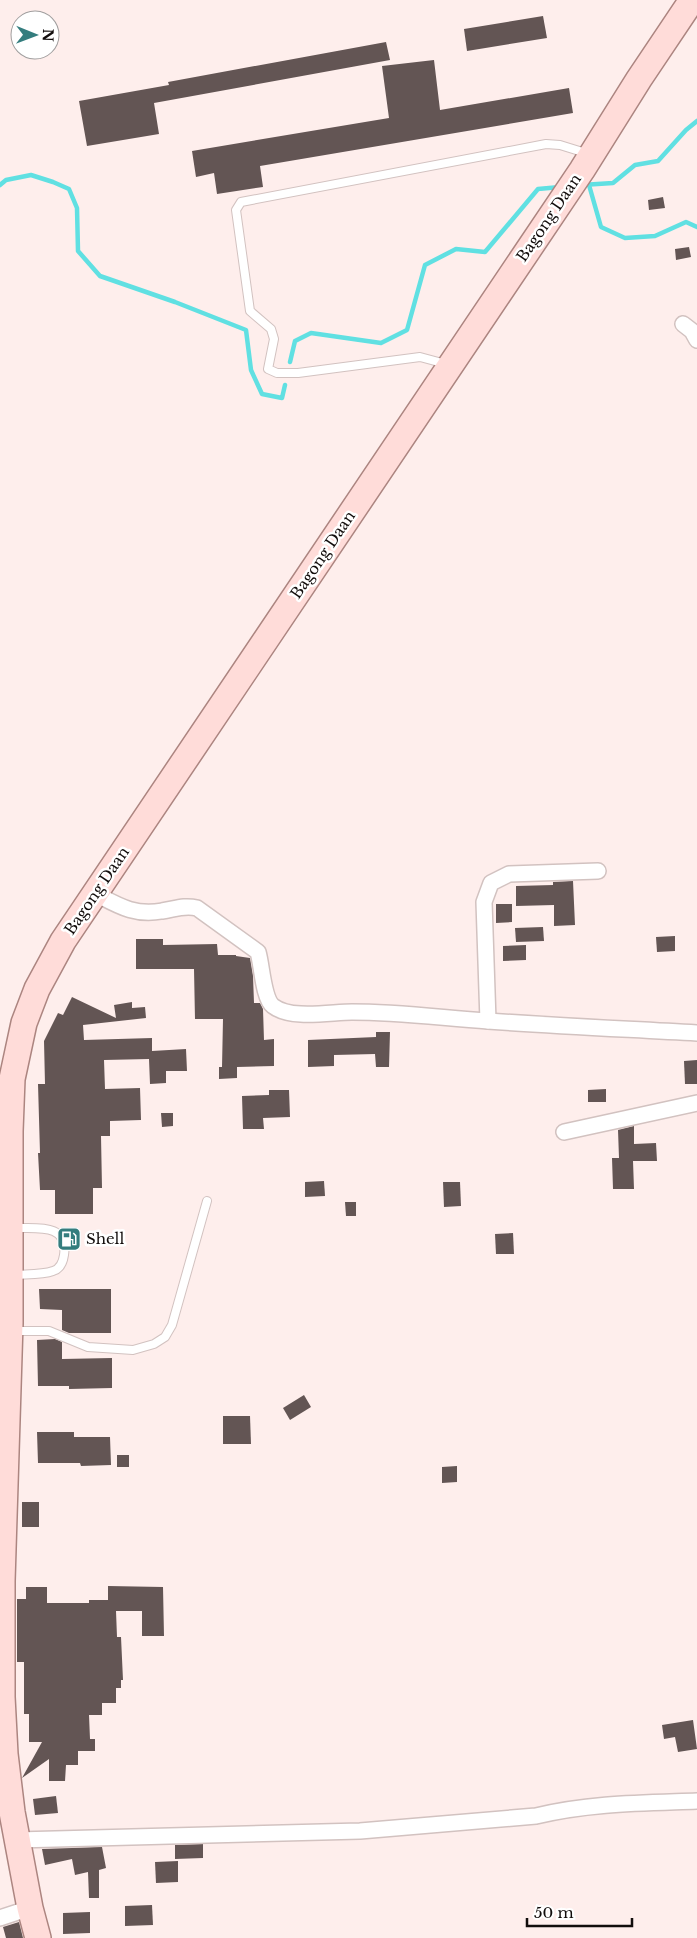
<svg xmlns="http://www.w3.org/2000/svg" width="697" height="1938" font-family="'Libre Baskerville',serif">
	<rect width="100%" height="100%" fill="#feeeec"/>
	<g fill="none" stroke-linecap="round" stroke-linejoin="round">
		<!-- stream -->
		<g stroke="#60e0e2" stroke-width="4.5">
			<path d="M0,185L6,180L31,175L53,182L69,189L77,208L78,251L100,276L175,302L246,330L251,370L262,394L282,398L285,385"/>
			<path d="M582,185L613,183L635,165L658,161L686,130L697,121"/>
			<path d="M589,185L601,227L625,238L655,236L686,222L697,227"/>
			<path d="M290,362L295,341L311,333L381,343L407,330L425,265L456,249L485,252L538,189L560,187"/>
		</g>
	</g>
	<!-- building -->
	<g fill="#635554">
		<path d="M543,16L547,38L467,51L464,29Z"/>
		<path d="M386,42L390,60L154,103L159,134L87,146L79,101L169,85L168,82Z"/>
		<path d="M434,60L440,110L569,88L573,113L260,166L263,187L217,194L214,173L196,177L192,151L389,118L382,66Z"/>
		<path d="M663,197L665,208L649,210L648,200Z"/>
		<path d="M689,247L691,257L676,260L675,249Z"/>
		<path d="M573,881L575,925L554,926V905L516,906V886L553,885V882Z"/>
		<path d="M496,904H512V922L496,923Z"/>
		<path d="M543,927L544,941L516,942L515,928Z"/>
		<path d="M675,936V951L657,952L656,937Z"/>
		<path d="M136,939H163V945L217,944L218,955H236V956L250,958L253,976L254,1003H260L263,1009L264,1040L274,1039V1066L237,1067V1078L219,1079V1067H222L223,1019H195L194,969H136Z"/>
		<path d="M526,945V960L503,961V946Z"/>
		<path d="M72,997L116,1018L114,1005L132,1002V1008L145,1007L146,1018L83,1025L84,1040L152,1038V1051L186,1049L187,1071H166V1083L150,1084L149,1059L104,1060L105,1089L140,1088L141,1120L110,1121V1136H101L102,1188H93V1214H55V1190H40L38,1153H40L38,1084H45L44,1041L58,1013L63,1015Z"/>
		<path d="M376,1032H390L389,1067H376L375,1054L334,1055V1066L308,1067V1040L376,1037Z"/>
		<path d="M697,1060V1084H685L684,1061Z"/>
		<path d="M606,1089V1102H588V1090Z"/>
		<path d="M269,1090H289L290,1117L263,1118L264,1129H243L242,1096L269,1095Z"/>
		<path d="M161,1113H173V1126L162,1127Z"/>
		<path d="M634,1126V1144L656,1143L657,1161H633L634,1189H613L612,1158H619L618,1130Z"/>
		<path d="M324,1181L325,1196L305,1197V1182Z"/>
		<path d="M443,1182H460L461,1206L444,1207Z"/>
		<path d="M345,1202H356V1216H346Z"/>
		<path d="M513,1233L514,1254H496L495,1234Z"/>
		<path d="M39,1289H111V1333H69L62,1330V1310L40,1309Z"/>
		<path d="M55,1339L62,1342V1359L112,1358V1388L69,1389V1386H38L37,1340Z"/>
		<path d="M304,1395L311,1407L290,1420L283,1408Z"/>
		<path d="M223,1416H250L251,1444H223Z"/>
		<path d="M37,1432H74V1437H110L111,1465L81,1466L80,1463H38Z"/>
		<rect x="117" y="1455" width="12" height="12"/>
		<path d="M457,1466V1482L442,1483V1467Z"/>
		<rect x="22" y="1502" width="17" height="25"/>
		<path d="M108,1586L163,1587L164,1636H142V1611H116L117,1637H121L123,1680H121V1688H116V1703H102V1715H89L90,1739H95V1751H78V1765H66L65,1781H49V1759L22,1778L42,1742H29V1714H24V1662H17V1599H26V1587H47V1603H89V1600H108Z"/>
		<path d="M693,1720L697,1749L678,1752L675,1737L664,1739L662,1725Z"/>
		<path d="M56,1796L58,1813L35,1815L33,1799Z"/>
		<path d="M203,1844V1858L175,1859V1845Z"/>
		<path d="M102,1847L106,1868L99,1870V1898H89L88,1872L75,1875L72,1859L45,1865L42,1849Z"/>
		<path d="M178,1861V1882L156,1883L155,1862Z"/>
		<path d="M152,1905L153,1925L125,1926V1906Z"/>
		<path d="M90,1912V1933L63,1934V1913Z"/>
		<path d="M19,1922L23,1938H6L3,1927Z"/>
	</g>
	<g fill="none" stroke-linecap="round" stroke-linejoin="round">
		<!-- service casing -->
		<g stroke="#d2c2c0" stroke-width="10">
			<g id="service">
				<path d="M446,364L420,357L298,373H277L268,369L274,339L271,329L250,311L236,210L241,202L546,144L560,145L589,154"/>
				<path d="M12,1228C35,1229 69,1222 64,1255C63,1262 60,1269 53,1271C42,1275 26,1274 14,1275"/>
				<path d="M14,1331H49L88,1347L133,1350L154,1344L165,1337L172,1325L207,1201"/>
			</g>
		</g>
		<!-- minor casing -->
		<g stroke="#d2c2c0" stroke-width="18">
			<g id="minor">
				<path d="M683,324L692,331L697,340"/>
				<path d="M96,894C119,906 135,916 162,911C175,909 184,905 197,908L258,952C262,965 263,998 273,1006C291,1020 331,1012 352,1012C398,1012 443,1018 488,1021C558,1026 627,1029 697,1033"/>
				<path d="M488,1021L484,902L491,883L509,874L598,871"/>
				<path d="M564,1132L697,1103"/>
				<path d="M17,1840L360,1831L536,1816C589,1803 643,1803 697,1801"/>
				<path d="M0,1918L30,1908"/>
			</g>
		</g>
		<!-- primary casing -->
		<g stroke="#ac8580" stroke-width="28">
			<path id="primary" d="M38,1938L30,1908L12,1812L5,1754L2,1697V1581L10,1323V1131L12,1079L24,1023L37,989L63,941L582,170L639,79L692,0"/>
		</g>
		<!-- service -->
		<use href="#service" stroke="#fff" stroke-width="8"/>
		<!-- minor -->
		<use href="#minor" stroke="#fff" stroke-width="15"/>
		<!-- primary -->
		<use href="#primary" stroke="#ffdcd9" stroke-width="25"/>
	</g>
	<!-- icons -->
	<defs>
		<g id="fuel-square" transform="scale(1.25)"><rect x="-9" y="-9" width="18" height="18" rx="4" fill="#347d7e" stroke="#fff"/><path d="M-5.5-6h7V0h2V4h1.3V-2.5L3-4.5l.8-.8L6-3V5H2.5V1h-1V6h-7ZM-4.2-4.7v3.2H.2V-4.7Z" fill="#fff"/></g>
	</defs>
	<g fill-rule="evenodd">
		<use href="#fuel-square" x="69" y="1239"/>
	</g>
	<g text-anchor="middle" stroke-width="5" stroke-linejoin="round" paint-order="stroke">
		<!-- street labels -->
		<g font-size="15" fill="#120d0c" stroke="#fff">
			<text transform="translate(549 218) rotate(-56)" y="5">Bagong Daan</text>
			<text transform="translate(323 555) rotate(-56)" y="5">Bagong Daan</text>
			<text transform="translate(97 891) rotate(-56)" y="5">Bagong Daan</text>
		</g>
		<!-- poi labels -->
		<g font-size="15" fill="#120d0c" stroke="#fff" text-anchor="start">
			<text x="86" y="1244">Shell</text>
		</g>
	</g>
	<!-- north arrow -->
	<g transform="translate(35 35) rotate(91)"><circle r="24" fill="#ffffff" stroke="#a09e9e"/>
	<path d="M0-4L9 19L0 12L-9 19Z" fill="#347d7e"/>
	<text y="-8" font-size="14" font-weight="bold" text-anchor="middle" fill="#120d0c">N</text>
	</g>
	<!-- scale -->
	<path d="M527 1918v8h105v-8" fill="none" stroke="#120d0c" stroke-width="2.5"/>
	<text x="534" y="1918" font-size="15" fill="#120d0c" stroke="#ffffff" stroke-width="4" paint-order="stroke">50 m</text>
</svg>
